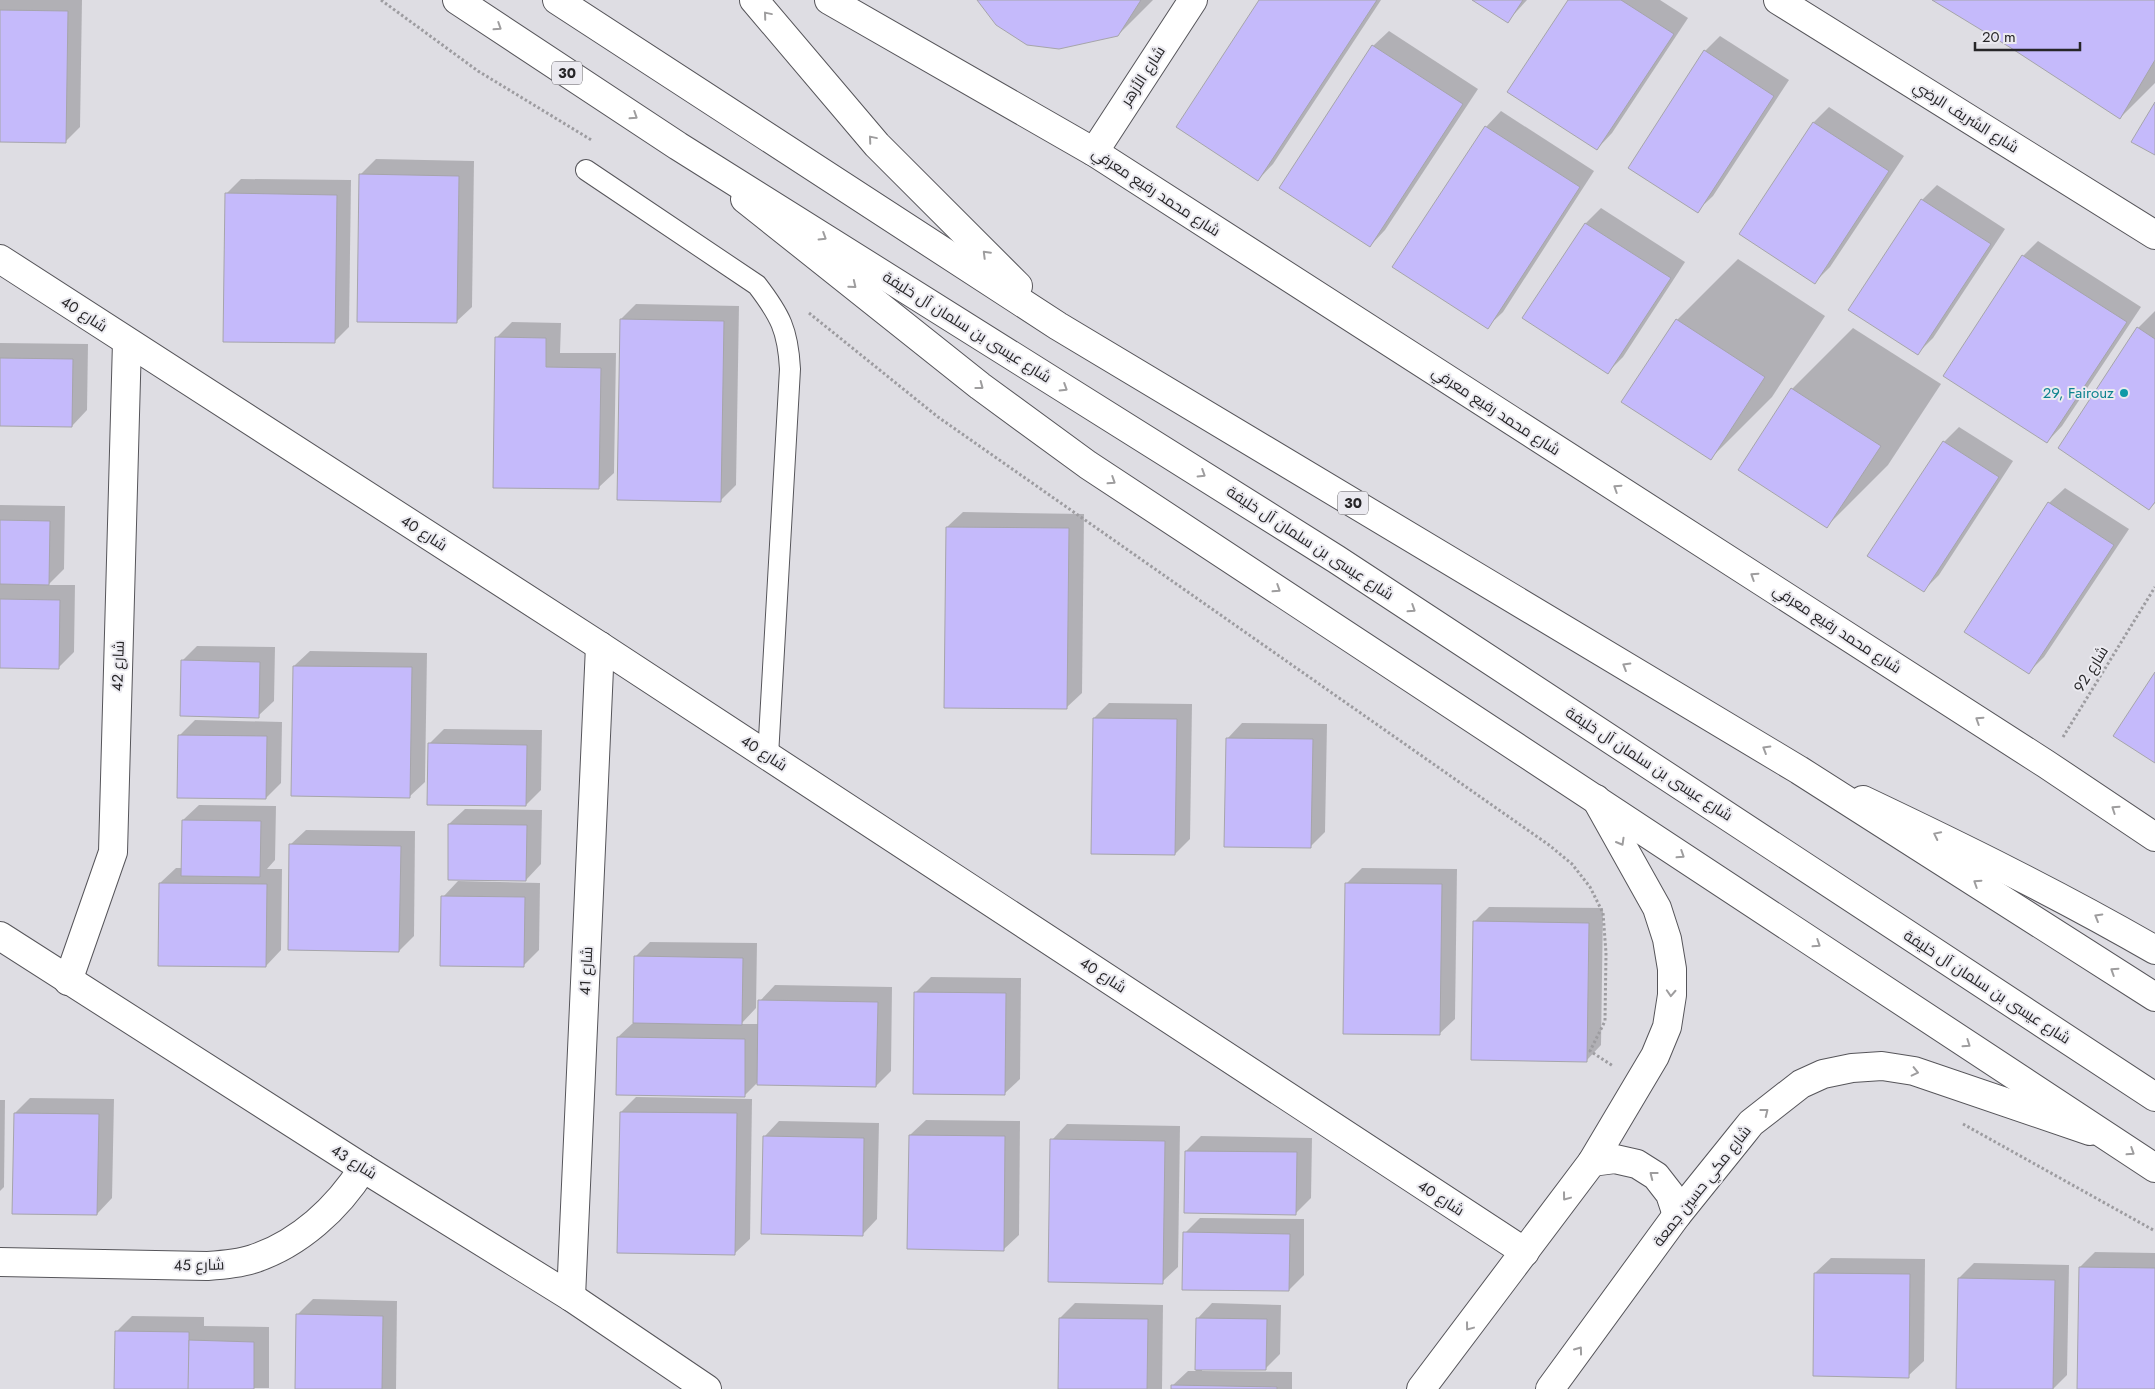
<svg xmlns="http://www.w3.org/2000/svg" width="2155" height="1389" font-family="Jost,Cairo,sans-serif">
	<rect width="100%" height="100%" fill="#dedde3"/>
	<!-- shadow -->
	<g fill="#0003">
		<path d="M0,0H82L80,127L65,142L0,141Z"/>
		<path d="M979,0H1153L1118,35Z"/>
		<path d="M1261,0H1381L1273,164L1258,180Z"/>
		<path d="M1475,0H1527L1508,21Z"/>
		<path d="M1569,0H1660L1688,18L1612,133L1597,149Z"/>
		<path d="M1932,0H2155V83L2120,118L2011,46Z"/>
		<path d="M1389,31L1478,89L1385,230L1370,246L1373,46Z"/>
		<path d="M1720,36L1789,80L1713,196L1697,211L1705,51Z"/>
		<path d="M1829,107L1904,156L1830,267L1815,282L1814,122Z"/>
		<path d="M1501,111L1594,171L1503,312L1487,327L1394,267L1486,127Z"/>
		<path d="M376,159L474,161L472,307L456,322L360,175Z"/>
		<path d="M241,179L351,180L349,327L334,342L226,194Z"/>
		<path d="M1937,185L2005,229L1933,338L1918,353L1922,200Z"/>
		<path d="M1601,208L1685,262L1623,357L1608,372L1524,317L1586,223Z"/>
		<path d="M2038,241L2141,307L2062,426L2047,442L2023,256Z"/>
		<path d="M1738,259L1825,316L1772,397L1711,458L1677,320Z"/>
		<path d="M636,304L739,306L736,485L721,500L621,319Z"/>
		<path d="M2155,311V503L2149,509L2138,328Z"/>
		<path d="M512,322L561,323L560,353H616L614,473L598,488L496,338Z"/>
		<path d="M1853,328L1941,384L1888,465L1827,526L1739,470L1792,389Z"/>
		<path d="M0,343L88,344L87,410L72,426L0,424Z"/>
		<path d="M1959,427L2013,461L1939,575L1923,591L1944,442Z"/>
		<path d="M2065,488L2129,529L2044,657L2029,672L2049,503Z"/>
		<path d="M0,505L65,506L64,569L48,585H75L74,652L59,667L0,666Z"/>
		<path d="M963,512L1084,514L1082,693L1066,708L947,527Z"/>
		<path d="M197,646L275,647L274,701L258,716L182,661Z"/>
		<path d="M310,651L427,653L425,782L409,797L294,666Z"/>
		<path d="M1109,703L1192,704L1190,839L1175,854L1094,718Z"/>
		<path d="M195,720L282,722L281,783L266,798L179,736Z"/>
		<path d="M1242,723L1327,724L1325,832L1310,847L1227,739Z"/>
		<path d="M444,729L542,730L541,790L526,805L429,744Z"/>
		<path d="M199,805L276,806L275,860L267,869H282L281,950L266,966L160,883L176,868H183V820Z"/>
		<path d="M465,809L542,810L541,864L526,880L449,824Z"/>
		<path d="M306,830L415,831L414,936L399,951L290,845Z"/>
		<path d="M1362,868L1457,869L1455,1019L1439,1034L1347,883Z"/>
		<path d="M458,881L540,883L539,950L523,966L443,897Z"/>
		<path d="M1489,907L1603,908L1601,1045L1586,1061L1474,922Z"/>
		<path d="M650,942L757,943L756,1008L741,1024H759L760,1001L775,985L892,987L891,1071L876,1086L758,1082L744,1096L618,1037L634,1022L635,957Z"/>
		<path d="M931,977L1021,978L1020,1079L1004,1094L916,992Z"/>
		<path d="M636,1097L752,1099L750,1239L734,1254L621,1112Z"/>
		<path d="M30,1098L114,1099L112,1198L97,1214L15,1113Z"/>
		<path d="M0,1100H5L4,1187L0,1191Z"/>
		<path d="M926,1120L1020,1121L1019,1235L1003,1250L910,1135Z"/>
		<path d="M779,1121L879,1123L877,1219L862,1235L764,1137Z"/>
		<path d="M1067,1124L1180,1126L1178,1267L1162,1282L1052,1140Z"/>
		<path d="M1201,1136L1312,1138L1311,1198L1295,1214L1186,1151Z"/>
		<path d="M1200,1218L1304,1219V1275L1289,1290L1185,1233Z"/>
		<path d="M2095,1252L2155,1253V1389H2078L2080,1267Z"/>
		<path d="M1831,1258L1925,1259L1924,1361L1908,1376L1815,1273Z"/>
		<path d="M1974,1263L2069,1265L2067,1375L2053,1389L1959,1278Z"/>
		<path d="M313,1299L397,1301L396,1389H296L297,1315Z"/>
		<path d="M1075,1303L1163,1305L1162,1389H1059L1060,1318Z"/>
		<path d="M1212,1303L1281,1305L1280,1354L1265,1369L1202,1368V1371L1292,1372V1389H1172V1386L1188,1371H1196L1197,1319Z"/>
		<path d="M132,1316L204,1317V1326L269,1327V1388L116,1389V1332Z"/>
	</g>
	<!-- building -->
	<g fill="#c5bafb" stroke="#a6a5aa">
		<path d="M977,0H1141L1118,36L1059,49L1027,45L996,25Z"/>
		<path d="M1259,0H1377L1258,181L1176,127Z"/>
		<path d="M1472,0H1523L1508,23Z"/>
		<path d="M1568,0H1621L1674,34L1597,150L1507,92Z"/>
		<path d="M1932,0H2155V60L2120,119L2011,48Z"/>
		<path d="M0,10L68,11L66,143L0,142Z"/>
		<path d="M1372,45L1463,104L1370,247L1279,188Z"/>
		<path d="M1704,50L1774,96L1698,213L1628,168Z"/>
		<path d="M2155,102V155L2131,142Z"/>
		<path d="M1813,122L1889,171L1815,284L1739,234Z"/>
		<path d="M1485,126L1580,187L1488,329L1392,267Z"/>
		<path d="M359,174L459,176L457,323L357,322Z"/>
		<path d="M225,193L337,195L335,343L223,342Z"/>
		<path d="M1921,199L1991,244L1918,355L1848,310Z"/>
		<path d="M1585,223L1671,278L1608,374L1522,318Z"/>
		<path d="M2022,255L2127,322L2047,443L1943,376Z"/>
		<path d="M620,319L724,321L721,502L617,500Z"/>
		<path d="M1676,319L1765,377L1711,460L1621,402Z"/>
		<path d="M2137,327L2155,339V502L2149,510L2058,448Z"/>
		<path d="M495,337L546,338V367L601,368L599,489L493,488Z"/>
		<path d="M0,358L73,359L72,427L0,426Z"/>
		<path d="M1791,388L1881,446L1827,528L1738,470Z"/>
		<path d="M1943,441L1999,477L1924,592L1867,556Z"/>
		<path d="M2048,502L2114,545L2029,674L1964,632Z"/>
		<path d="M0,520L50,521L49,585L0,584Z"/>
		<path d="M946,527L1069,528L1067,709L944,708Z"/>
		<path d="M0,599L60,600L59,669L0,668Z"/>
		<path d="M181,660L260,662L259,718L180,716Z"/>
		<path d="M293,666L412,667L410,798L291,796Z"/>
		<path d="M2155,672V763L2113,736Z"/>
		<path d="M1093,718L1177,719L1175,855L1091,854Z"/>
		<path d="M178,735L267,736L266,799L177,798Z"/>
		<path d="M1226,738L1313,739L1311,848L1224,847Z"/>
		<path d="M428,743L527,745L526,806L427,805Z"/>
		<path d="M182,820L261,821L260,877L181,876Z"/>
		<path d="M448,824L527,825L526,881L448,880Z"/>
		<path d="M289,844L401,846L399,952L288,950Z"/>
		<path d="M159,883L267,884L266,967L158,966Z"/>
		<path d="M1345,883L1442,884L1440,1035L1343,1034Z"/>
		<path d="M441,896L525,897L524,967L440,966Z"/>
		<path d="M1473,921L1589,923L1587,1062L1471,1060Z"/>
		<path d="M634,956L743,958L742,1025L633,1023Z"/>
		<path d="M914,992L1006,993L1005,1095L913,1094Z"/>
		<path d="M758,1000L878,1002L876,1087L757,1085Z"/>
		<path d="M617,1037L745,1039V1097L616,1095Z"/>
		<path d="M620,1112L737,1113L735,1255L617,1253Z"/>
		<path d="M14,1113L99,1114L97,1215L12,1214Z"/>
		<path d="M909,1135L1005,1136L1004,1251L907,1249Z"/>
		<path d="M763,1136L864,1138L863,1236L761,1234Z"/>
		<path d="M1050,1139L1165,1141L1163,1284L1048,1282Z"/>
		<path d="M1185,1151L1297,1152L1296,1215L1184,1213Z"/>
		<path d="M1183,1232L1290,1234L1289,1291L1182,1290Z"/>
		<path d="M2079,1267L2155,1268V1389H2077Z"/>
		<path d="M1814,1273L1910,1274L1909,1378L1813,1376Z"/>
		<path d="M1958,1278L2055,1280L2053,1389H1956Z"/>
		<path d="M296,1314L383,1316L382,1389H295Z"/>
		<path d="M1059,1318L1148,1319L1147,1389H1058Z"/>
		<path d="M1196,1318L1267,1319L1266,1370H1195Z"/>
		<path d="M115,1331L189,1332V1389H114Z"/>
		<path d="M189,1340L254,1342V1389H188Z"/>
		<path d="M1171,1385L1277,1387V1389H1171Z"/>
	</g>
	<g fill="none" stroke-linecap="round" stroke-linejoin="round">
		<!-- service casing -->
		<g stroke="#56555a" stroke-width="22">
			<path id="service" d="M586,170L757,285C780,315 788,330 790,369L768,756"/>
		</g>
		<!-- minor casing -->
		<g stroke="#56555a" stroke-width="30">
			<g id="minor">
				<path d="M829,0L1094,152L2046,764L2155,837"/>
				<path d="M1778,0L2155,235"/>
				<path d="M1094,152L1193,0"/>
				<path d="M0,259L600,646L1525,1252"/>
				<path d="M0,936L363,1168L571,1297L707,1389"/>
				<path d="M68,981L113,852L127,342"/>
				<path d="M0,1262L207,1266C222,1265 238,1264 253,1259C299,1244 338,1208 363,1168"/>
				<path d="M571,1297L600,646"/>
			</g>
		</g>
		<!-- tertiary casing -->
		<g stroke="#56555a" stroke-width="30">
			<g id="tertiary">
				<path d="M1592,1162L1615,1159L1637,1164L1656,1176L1670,1194L1677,1215"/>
				<path d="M1421,1389L1592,1162L1655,1056L1667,1027L1672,995V969L1667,939L1657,908L1596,799"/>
				<path d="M1550,1389L1677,1215L1743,1133L1751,1123L1801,1084L1823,1074L1852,1068L1882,1066L1914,1071L2090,1131"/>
			</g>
		</g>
		<!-- trunk casing -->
		<g stroke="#56555a" stroke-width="30">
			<g id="trunk">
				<path d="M745,199L980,386L1088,465L2155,1168"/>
				<path d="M1863,800C1962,847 2060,895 2155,950"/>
			</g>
		</g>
		<!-- motorway casing -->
		<g stroke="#56555a" stroke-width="30">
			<g id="motorway">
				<path d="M457,0L678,146L1336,559L2155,1097"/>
				<path d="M557,0L1058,326L1799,770L2155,997"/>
				<path d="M754,0L877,145L1018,286"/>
			</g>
		</g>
		<!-- path -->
		<g stroke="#9d9ca0" stroke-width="3" stroke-dasharray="2.5 2.5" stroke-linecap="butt">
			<path d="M381,0L478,71L593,141"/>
			<path d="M809,313L938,417L1549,845L1572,864L1590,887L1603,913L1606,953L1605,1021L1590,1051L1613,1066"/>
			<path d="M2063,737L2155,587"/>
			<path d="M1963,1124L2155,1231"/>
		</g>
		<!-- service -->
		<use href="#service" stroke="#fff" stroke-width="20"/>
		<!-- minor -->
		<use href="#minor" stroke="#fff" stroke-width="28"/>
		<!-- tertiary -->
		<use href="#tertiary" stroke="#fff" stroke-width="28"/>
		<!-- trunk -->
		<use href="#trunk" stroke="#fff" stroke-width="28"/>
		<!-- motorway -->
		<use href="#motorway" stroke="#fff" stroke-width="28"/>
	</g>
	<!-- one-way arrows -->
	<defs><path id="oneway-chevron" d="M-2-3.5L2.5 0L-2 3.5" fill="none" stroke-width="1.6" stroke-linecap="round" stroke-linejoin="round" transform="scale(1.25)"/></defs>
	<g stroke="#9e9d9e">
		<use href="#oneway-chevron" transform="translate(767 15) rotate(-130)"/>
		<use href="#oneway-chevron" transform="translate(498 27) rotate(33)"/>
		<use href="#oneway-chevron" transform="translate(634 116) rotate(33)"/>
		<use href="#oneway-chevron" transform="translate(872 139) rotate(-130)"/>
		<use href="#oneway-chevron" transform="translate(823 237) rotate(32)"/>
		<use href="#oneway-chevron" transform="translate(986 254) rotate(-135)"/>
		<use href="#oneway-chevron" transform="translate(853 285) rotate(39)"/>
		<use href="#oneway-chevron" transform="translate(980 386) rotate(37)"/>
		<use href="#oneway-chevron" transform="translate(1064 388) rotate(32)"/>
		<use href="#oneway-chevron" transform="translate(1202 474) rotate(32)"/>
		<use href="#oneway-chevron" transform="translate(1112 481) rotate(33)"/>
		<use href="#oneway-chevron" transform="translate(1617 488) rotate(-147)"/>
		<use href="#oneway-chevron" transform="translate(1754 576) rotate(-147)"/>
		<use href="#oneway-chevron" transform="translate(1277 589) rotate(33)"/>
		<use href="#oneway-chevron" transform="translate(1412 609) rotate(33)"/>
		<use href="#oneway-chevron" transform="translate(1626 666) rotate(-149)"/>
		<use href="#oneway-chevron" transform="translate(1979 720) rotate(-147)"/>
		<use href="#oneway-chevron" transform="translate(1766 749) rotate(-149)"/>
		<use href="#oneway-chevron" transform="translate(2115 809) rotate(-146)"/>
		<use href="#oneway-chevron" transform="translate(1937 835) rotate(-154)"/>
		<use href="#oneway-chevron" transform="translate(1621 842) rotate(60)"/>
		<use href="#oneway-chevron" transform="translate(1681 855) rotate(33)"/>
		<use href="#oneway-chevron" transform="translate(1977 883) rotate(-147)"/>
		<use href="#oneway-chevron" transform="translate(2098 917) rotate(-150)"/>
		<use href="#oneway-chevron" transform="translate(1817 944) rotate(33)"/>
		<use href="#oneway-chevron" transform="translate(2114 971) rotate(-147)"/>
		<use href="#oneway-chevron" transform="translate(1671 993) rotate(93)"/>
		<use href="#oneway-chevron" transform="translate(1967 1044) rotate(34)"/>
		<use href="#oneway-chevron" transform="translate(1915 1072) rotate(13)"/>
		<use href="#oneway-chevron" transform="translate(1765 1112) rotate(-38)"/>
		<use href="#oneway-chevron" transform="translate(2131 1152) rotate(33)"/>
		<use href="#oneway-chevron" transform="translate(1653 1175) rotate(-142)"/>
		<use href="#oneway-chevron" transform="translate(1566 1197) rotate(127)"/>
		<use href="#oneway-chevron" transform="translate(1469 1327) rotate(127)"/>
		<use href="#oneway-chevron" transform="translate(1579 1350) rotate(-54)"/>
	</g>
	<!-- markers -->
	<circle fill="#0f9aa8" stroke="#ebeaf0" stroke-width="2" cx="2124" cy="393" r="5"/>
	<g text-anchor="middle" stroke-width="4" stroke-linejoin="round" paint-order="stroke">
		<!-- shield labels -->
		<g fill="#ebeaf0" stroke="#626164" stroke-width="1">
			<rect x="552" y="61.5" width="30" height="23" rx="4"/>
			<rect x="1338" y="491.5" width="30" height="23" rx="4"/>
		</g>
		<g font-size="14" font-weight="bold" fill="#272628">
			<text x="567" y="78">30</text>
			<text x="1353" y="508">30</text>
		</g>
		<!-- street labels -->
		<g font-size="15" fill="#272628" stroke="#ebeaf0">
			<text transform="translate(1143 76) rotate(-57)" y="5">شارع الأزهر</text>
			<text transform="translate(1966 117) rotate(32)" y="5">شارع الشريف الرضي</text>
			<text transform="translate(1156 192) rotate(33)" y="5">شارع محمد رفيع معرفي</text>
			<text transform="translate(84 314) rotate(33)" y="5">شارع 40</text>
			<text transform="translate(967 327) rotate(32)" y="5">شارع عيسى بن سلمان آل خليفة</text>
			<text transform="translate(1496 411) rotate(33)" y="5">شارع محمد رفيع معرفي</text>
			<text transform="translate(424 533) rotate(33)" y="5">شارع 40</text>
			<text transform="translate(1310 543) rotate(33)" y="5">شارع عيسى بن سلمان آل خليفة</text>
			<text transform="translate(1837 629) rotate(33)" y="5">شارع محمد رفيع معرفي</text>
			<text transform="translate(118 666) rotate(-88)" y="5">شارع 42</text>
			<text transform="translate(2091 669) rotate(-58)" y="5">شارع 92</text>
			<text transform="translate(764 753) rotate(33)" y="5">شارع 40</text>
			<text transform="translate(1649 764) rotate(33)" y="5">شارع عيسى بن سلمان آل خليفة</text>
			<text transform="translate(586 971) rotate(-87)" y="5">شارع 41</text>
			<text transform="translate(1103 975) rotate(33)" y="5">شارع 40</text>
			<text transform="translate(1987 987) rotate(33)" y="5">شارع عيسى بن سلمان آل خليفة</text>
			<text transform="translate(354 1162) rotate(32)" y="5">شارع 43</text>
			<text transform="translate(1702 1186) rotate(-52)" y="5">شارع مكي حسين جمعة</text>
			<text transform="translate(1441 1198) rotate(33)" y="5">شارع 40</text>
			<text transform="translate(199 1265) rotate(-1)" y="5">شارع 45</text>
		</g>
		<!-- culture labels -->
		<g font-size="15" fill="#0d838f" stroke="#ebeaf0" text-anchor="end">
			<text x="2114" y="398">29, Fairouz</text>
		</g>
	</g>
	<!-- scale -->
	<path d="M1975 42v8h105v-8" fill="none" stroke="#272628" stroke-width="2.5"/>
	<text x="1982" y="42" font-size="15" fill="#272628" stroke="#ebeaf0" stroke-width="4" paint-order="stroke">20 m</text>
</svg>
